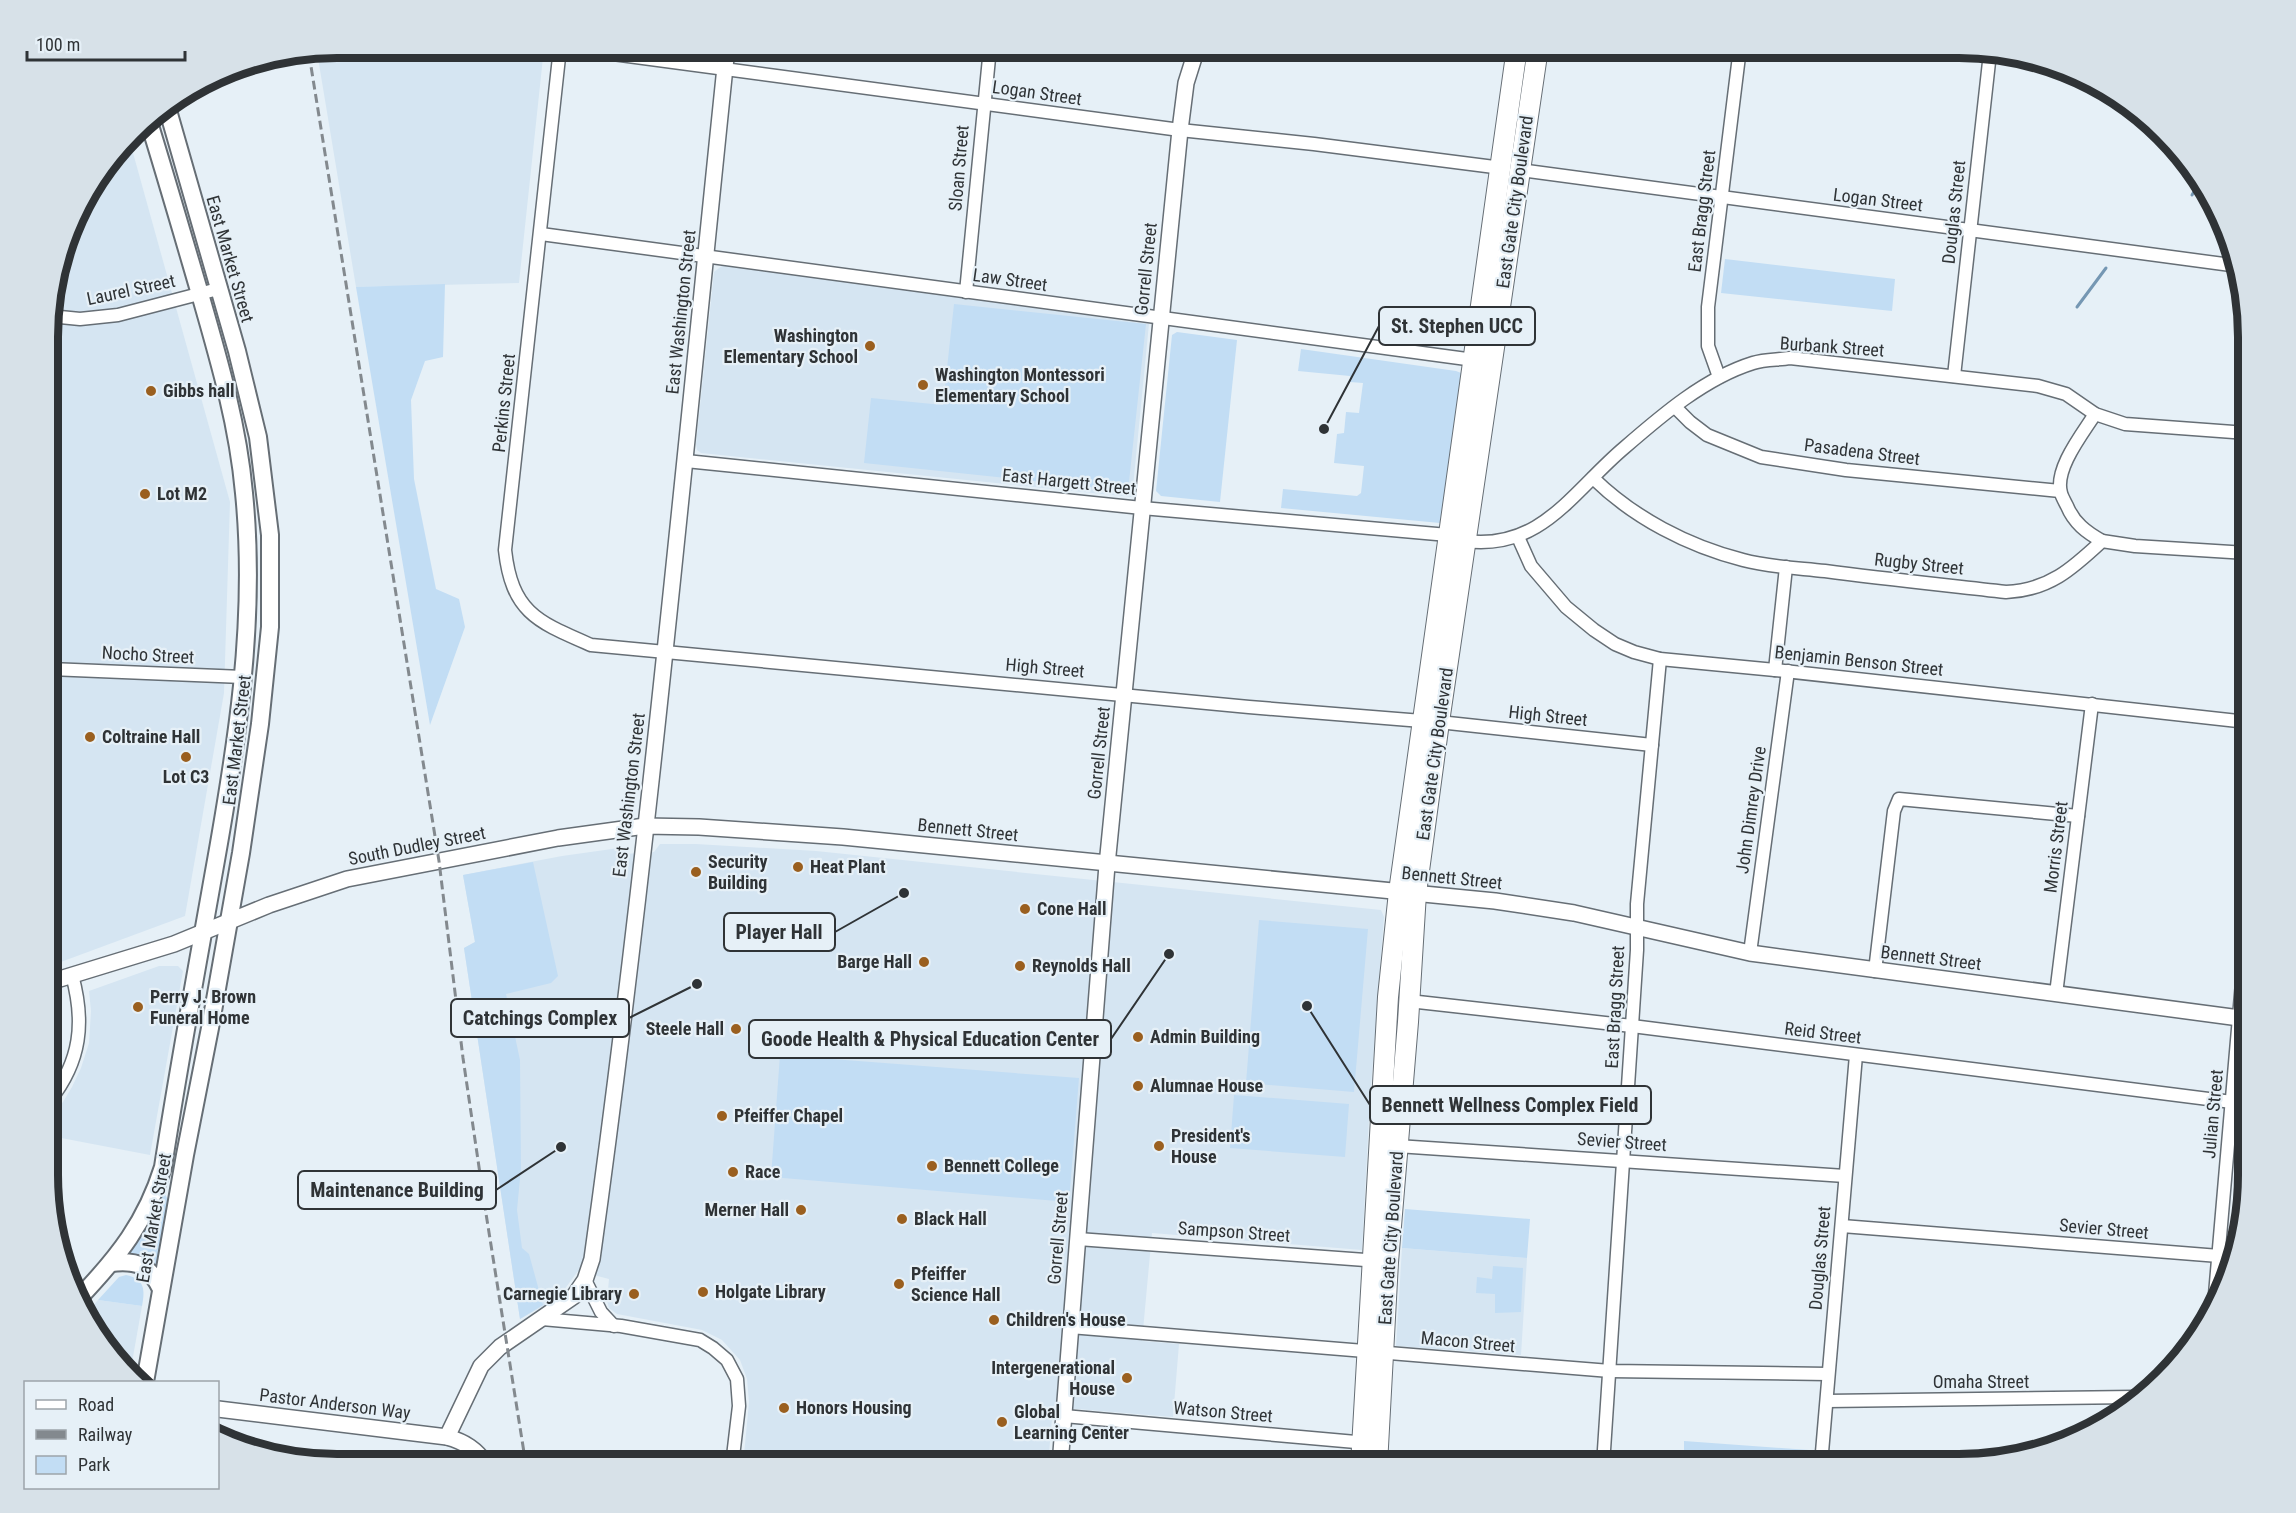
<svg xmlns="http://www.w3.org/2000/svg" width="2296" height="1513" font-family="'Roboto Condensed',sans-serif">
	<rect width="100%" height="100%" fill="#e6f0f7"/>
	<!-- built -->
	<g fill="#d5e5f2">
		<path d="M338,48H544L519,283L356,287L317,52Z"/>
		<path d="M130,142L230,502L224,693L185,916L50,966V300L78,209Z"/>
		<path d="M723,265L1149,324L1132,497L701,453L697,450L696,444L714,272Z"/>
		<path d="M660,844H696L816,851L1381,910L1384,917L1370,1099L1362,1250L1152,1233L1142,1341L1179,1344L1173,1417L1053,1407L1048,1465H743L749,1402L747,1379L740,1360L722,1340L702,1330L617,1314L609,1308L607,1301L609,1279L578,1271L564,1290L552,1301L520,1319L464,948L475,942L463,875L562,856L619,848L625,854L654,852Z"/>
		<path d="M159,966H178L183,971L150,1155L56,1137L50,1131V1116L63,1102L72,1087L81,1068L89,1043L91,1011L89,991Z"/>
		<path d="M1402,1248L1527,1258L1521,1355L1396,1346Z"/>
		<path d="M98,1300L142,1306L131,1368L87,1320L85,1315Z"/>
	</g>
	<!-- green -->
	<g fill="#c2ddf4">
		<path d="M1725,259L1895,279L1892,311L1721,293Z"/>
		<path d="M445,284L443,357L425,361L411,400L414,479L436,589L459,599L465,627L430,725L356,287Z"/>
		<path d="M954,304L1146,324L1128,491L864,463L871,398L943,405Z"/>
		<path d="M1177,332L1237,340L1220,502L1161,496L1156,491L1172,335Z"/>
		<path d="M1301,349L1456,371L1461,373L1440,523L1281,508L1283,489L1357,496L1361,493L1364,466L1334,463L1337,434L1344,433L1346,412L1359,413L1363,383L1350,382V376L1298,371Z"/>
		<path d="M533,862L558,976L551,983L506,994L520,1060L521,1168L517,1210L522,1248L529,1254L543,1305L520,1319L464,948L475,942L463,875Z"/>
		<path d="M1259,920L1368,929L1354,1092L1246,1083Z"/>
		<path d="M780,1055L1079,1078L1069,1202L771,1177Z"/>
		<path d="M1234,1095L1349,1104L1345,1157L1230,1148Z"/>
		<path d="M161,1192H164L169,1202L158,1264L153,1267L131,1256L130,1251L154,1212Z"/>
		<path d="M1405,1209L1530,1219L1527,1258L1402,1248Z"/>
		<path d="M1493,1266L1523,1268L1521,1312L1495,1313V1294L1476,1293L1477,1277L1492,1279Z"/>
		<path d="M126,1275C145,1279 145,1290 142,1306L98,1300L119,1277Z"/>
		<path d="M1684,1441L1809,1450L1807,1464L1684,1465Z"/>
	</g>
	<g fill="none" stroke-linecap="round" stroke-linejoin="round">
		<!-- stream -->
		<g stroke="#7597b3" stroke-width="3">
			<path d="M2192,195L2199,183"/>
			<path d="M2077,307L2106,268"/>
		</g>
		<!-- minor casing -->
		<g stroke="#666e75" stroke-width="15">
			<g id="minor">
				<path d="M560,48L505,550C512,613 538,622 591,645L1249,707L1422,721"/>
				<path d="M568,48L1180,130L1314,144L1502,168"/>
				<path d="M1520,170L2231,265"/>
				<path d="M541,234L1474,360"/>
				<path d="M966,292L990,48"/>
				<path d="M50,316L80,319L118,315L218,289"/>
				<path d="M1954,376L1990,53"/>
				<path d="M1719,377L1708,346V307L1740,48"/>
				<path d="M1675,407L1690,422L1707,435L1761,457L1846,470L2060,491"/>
				<path d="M2095,414C2083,433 2054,469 2061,493C2062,497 2065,502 2067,506C2074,523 2086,532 2102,541"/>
				<path d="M686,461L1142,508L1448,535"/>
				<path d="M1593,478C1634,518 1688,546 1743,560C1769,567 1798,568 1825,571C1885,579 1945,585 2006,592C2049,590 2072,569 2102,541L2135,546L2247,553"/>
				<path d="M1518,537L1531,566L1566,607L1594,630L1615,644L1634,652L1660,659L1775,670L2247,722"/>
				<path d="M1465,541C1541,551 1573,491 1624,448C1662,415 1705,378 1753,363C1765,359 1778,360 1790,358L2038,386L2066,394L2095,414L2125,424L2247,433"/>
				<path d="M50,669L243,677"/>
				<path d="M1775,670L1786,567"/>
				<path d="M1439,722L1652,745"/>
				<path d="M1750,953L1788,671"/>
				<path d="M1875,971L1894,811L1899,799L2078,816"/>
				<path d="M2056,994L2092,704"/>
				<path d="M1409,1001L1632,1026L2232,1102"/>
				<path d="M50,1100C81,1061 85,1022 72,975"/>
				<path d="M1397,1146L1845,1176"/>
				<path d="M1842,1226L2219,1256"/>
				<path d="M1078,1239L1379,1261"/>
				<path d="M585,1280L601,1312L614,1326"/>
				<path d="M2214,1306L2247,925"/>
				<path d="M542,1319L621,1326L700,1340L713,1348L727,1360L737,1379L739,1406L732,1465"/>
				<path d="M1070,1327L1610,1371L1828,1374"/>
				<path d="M1827,1401L2134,1397"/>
				<path d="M1064,1416L1367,1443"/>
				<path d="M1821,1464L1856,1055"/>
				<path d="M1603,1465L1637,950V904L1660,659"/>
			</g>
		</g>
		<!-- tertiary casing -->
		<g stroke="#666e75" stroke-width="18">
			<g id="tertiary">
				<path d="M50,982L174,944L269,905L347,879L558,838L645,826L699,827L843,837L1495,901L1574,913L1750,953L2247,1019"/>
				<path d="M218,1409L447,1437C465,1442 476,1449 487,1465"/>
				<path d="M447,1437L481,1366L500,1347L574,1296L585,1280L592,1259C648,857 685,452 727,48"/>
				<path d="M1060,1465L1107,865L1180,130L1186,83L1197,48"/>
			</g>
		</g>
		<!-- secondary casing -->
		<g stroke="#666e75" stroke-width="20">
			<g id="secondary">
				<path d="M111,1263C138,1260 149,1265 161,1289"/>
				<path d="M79,1298C118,1257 146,1222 163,1167C178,1070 196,973 213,877C236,750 257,622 244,493C238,425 219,360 200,294C183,236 166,177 148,119"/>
				<path d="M145,1382L185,1155L210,1028L241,853L260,724L270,627V535L258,437L237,351L167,107"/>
			</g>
		</g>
		<!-- primary casing -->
		<g stroke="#666e75" stroke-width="22">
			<g id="primary">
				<path d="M1361,1465L1388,997L1399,892L1517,48"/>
				<path d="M1377,1465L1388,1262L1408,1022L1416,893L1439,722L1538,48"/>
			</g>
		</g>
		<!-- minor -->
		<use href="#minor" stroke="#fff" stroke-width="12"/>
		<!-- tertiary -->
		<use href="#tertiary" stroke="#fff" stroke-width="15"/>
		<!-- secondary -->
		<use href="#secondary" stroke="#fff" stroke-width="16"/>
		<!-- primary -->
		<use href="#primary" stroke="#fff" stroke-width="20"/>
		<!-- rail -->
		<path stroke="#83898e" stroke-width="3" stroke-dasharray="9 4.5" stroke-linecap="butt" d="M309,54L439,861L463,1058L484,1201L526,1465"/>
	</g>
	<!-- markers -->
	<g fill="#9a5f1f" stroke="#e6f0f7" stroke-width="2">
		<circle cx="870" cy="346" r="6"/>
		<circle cx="923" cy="385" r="6"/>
		<circle cx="151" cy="391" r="6"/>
		<circle cx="145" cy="494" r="6"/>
		<circle cx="90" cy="737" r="6"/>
		<circle cx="186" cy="757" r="6"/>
		<circle cx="798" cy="867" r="6"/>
		<circle cx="696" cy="872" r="6"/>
		<circle cx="1025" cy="909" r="6"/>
		<circle cx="924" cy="962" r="6"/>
		<circle cx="1020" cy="966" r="6"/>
		<circle cx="138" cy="1007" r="6"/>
		<circle cx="736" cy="1029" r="6"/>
		<circle cx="1138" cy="1037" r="6"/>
		<circle cx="1138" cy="1086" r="6"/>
		<circle cx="722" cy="1116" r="6"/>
		<circle cx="1159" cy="1146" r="6"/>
		<circle cx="932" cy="1166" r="6"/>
		<circle cx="733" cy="1172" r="6"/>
		<circle cx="801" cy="1210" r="6"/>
		<circle cx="902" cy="1219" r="6"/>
		<circle cx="899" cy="1284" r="6"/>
		<circle cx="703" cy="1292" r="6"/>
		<circle cx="634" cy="1294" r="6"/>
		<circle cx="994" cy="1320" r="6"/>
		<circle cx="1127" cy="1378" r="6"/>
		<circle cx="784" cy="1408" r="6"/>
		<circle cx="1002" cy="1422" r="6"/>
	</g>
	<g text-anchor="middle" stroke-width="4.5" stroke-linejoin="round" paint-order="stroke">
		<!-- street labels -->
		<g font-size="18" fill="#2f3336" stroke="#e6f0f7">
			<text transform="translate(1037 93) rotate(8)" y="6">Logan Street</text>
			<text transform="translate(959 168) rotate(-85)" y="6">Sloan Street</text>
			<text transform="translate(1878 200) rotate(7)" y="6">Logan Street</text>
			<text transform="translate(1515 202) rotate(-82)" y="6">East Gate City Boulevard</text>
			<text transform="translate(1702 211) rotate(-83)" y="6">East Bragg Street</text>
			<text transform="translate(1954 212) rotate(-84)" y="6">Douglas Street</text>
			<text transform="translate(230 259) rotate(74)" y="6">East Market Street</text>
			<text transform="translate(1146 269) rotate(-84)" y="6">Gorrell Street</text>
			<text transform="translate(1010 280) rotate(8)" y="6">Law Street</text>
			<text transform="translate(131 290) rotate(-12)" y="6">Laurel Street</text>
			<text transform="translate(681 312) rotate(-84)" y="6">East Washington Street</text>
			<text transform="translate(1832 347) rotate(4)" y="6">Burbank Street</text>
			<text transform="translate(504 403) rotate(-84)" y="6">Perkins Street</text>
			<text transform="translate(1862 452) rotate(7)" y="6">Pasadena Street</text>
			<text transform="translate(1069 482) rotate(6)" y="6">East Hargett Street</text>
			<text transform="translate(1919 564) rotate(6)" y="6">Rugby Street</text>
			<text transform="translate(148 655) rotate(3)" y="6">Nocho Street</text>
			<text transform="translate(1859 661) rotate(6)" y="6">Benjamin Benson Street</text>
			<text transform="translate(1045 668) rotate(5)" y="6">High Street</text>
			<text transform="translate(1548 716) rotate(6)" y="6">High Street</text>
			<text transform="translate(237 740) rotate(-83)" y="6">East Market Street</text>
			<text transform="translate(1099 753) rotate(-84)" y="6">Gorrell Street</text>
			<text transform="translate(1435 754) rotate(-82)" y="6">East Gate City Boulevard</text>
			<text transform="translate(629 795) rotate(-83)" y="6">East Washington Street</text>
			<text transform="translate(1751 810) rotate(-82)" y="6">John Dimrey Drive</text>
			<text transform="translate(968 830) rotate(6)" y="6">Bennett Street</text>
			<text transform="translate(417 846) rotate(-11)" y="6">South Dudley Street</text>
			<text transform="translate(2056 847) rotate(-83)" y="6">Morris Street</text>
			<text transform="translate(1452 878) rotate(6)" y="6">Bennett Street</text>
			<text transform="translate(1931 958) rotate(7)" y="6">Bennett Street</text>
			<text transform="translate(1615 1007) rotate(-87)" y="6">East Bragg Street</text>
			<text transform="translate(1823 1033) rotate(7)" y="6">Reid Street</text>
			<text transform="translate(2213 1114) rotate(-85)" y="6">Julian Street</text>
			<text transform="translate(1622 1142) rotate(4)" y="6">Sevier Street</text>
			<text transform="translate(154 1218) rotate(-80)" y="6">East Market Street</text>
			<text transform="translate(2104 1229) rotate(5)" y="6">Sevier Street</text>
			<text transform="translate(1234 1232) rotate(4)" y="6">Sampson Street</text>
			<text transform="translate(1058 1238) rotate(-85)" y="6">Gorrell Street</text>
			<text transform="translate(1391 1238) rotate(-86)" y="6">East Gate City Boulevard</text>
			<text transform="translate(1820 1258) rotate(-85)" y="6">Douglas Street</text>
			<text transform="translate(1468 1342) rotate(5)" y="6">Macon Street</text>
			<text x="1981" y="1388">Omaha Street</text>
			<text transform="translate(335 1404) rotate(7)" y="6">Pastor Anderson Way</text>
			<text transform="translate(1223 1412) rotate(5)" y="6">Watson Street</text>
		</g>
		<!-- poi labels -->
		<g font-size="18" font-weight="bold" fill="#2f3336" stroke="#e6f0f7" text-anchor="start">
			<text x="858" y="342" text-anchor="end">Washington<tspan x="858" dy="21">Elementary School</tspan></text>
			<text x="935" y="381">Washington Montessori<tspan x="935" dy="21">Elementary School</tspan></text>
			<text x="163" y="397">Gibbs hall</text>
			<text x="157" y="500">Lot M2</text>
			<text x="102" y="743">Coltraine Hall</text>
			<text x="186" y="783" text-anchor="middle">Lot C3</text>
			<text x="708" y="868">Security<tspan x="708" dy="21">Building</tspan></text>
			<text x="810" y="873">Heat Plant</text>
			<text x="1037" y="915">Cone Hall</text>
			<text x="912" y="968" text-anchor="end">Barge Hall</text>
			<text x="1032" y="972">Reynolds Hall</text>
			<text x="150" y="1003">Perry J. Brown<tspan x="150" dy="21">Funeral Home</tspan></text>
			<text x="724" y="1035" text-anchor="end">Steele Hall</text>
			<text x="1150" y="1043">Admin Building</text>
			<text x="1150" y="1092">Alumnae House</text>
			<text x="734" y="1122">Pfeiffer Chapel</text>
			<text x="1171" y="1142">President's<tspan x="1171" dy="21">House</tspan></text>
			<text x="944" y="1172">Bennett College</text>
			<text x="745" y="1178">Race</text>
			<text x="789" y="1216" text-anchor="end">Merner Hall</text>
			<text x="914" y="1225">Black Hall</text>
			<text x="911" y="1280">Pfeiffer<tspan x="911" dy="21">Science Hall</tspan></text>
			<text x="715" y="1298">Holgate Library</text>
			<text x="622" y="1300" text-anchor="end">Carnegie Library</text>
			<text x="1006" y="1326">Children's House</text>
			<text x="1115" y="1374" text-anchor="end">Intergenerational<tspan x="1115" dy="21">House</tspan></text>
			<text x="796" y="1414">Honors Housing</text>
			<text x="1014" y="1418">Global<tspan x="1014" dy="21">Learning Center</tspan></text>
		</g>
	</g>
	<!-- crop -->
	<path d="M0 0H2296V1513H0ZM337 58H1959A279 279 0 0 1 2238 337V1175A279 279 0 0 1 1959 1454H337A279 279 0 0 1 58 1175V337A279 279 0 0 1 337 58Z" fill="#d7e1e8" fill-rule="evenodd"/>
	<path fill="none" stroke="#2f3336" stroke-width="8" d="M337 58H1959A279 279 0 0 1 2238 337V1175A279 279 0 0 1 1959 1454H337A279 279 0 0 1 58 1175V337A279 279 0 0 1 337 58Z"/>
	<!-- callouts -->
	<path fill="none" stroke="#2f3336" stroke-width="2" d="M1324 429L1379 326M904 893L835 932M697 984L629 1018M1169 954L1111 1039M1307 1006L1370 1105M561 1147L496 1190"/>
	<g fill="#2f3336" stroke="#e6f0f7" stroke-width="2">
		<circle cx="1324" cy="429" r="6"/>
		<circle cx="904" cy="893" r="6"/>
		<circle cx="697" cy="984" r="6"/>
		<circle cx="1169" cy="954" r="6"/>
		<circle cx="1307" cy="1006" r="6"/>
		<circle cx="561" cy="1147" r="6"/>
	</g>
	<g fill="#e6f0f7" stroke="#2f3336" stroke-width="2">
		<rect x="1379" y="307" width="156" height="38" rx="6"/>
		<rect x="724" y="913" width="111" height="38" rx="6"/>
		<rect x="451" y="999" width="178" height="38" rx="6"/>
		<rect x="749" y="1020" width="362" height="38" rx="6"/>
		<rect x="1370" y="1086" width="281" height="38" rx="6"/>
		<rect x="298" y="1171" width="198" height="38" rx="6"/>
	</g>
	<g font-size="20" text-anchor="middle" font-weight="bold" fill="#2f3336">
		<text x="1457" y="333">St. Stephen UCC</text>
		<text x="779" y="939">Player Hall</text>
		<text x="540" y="1025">Catchings Complex</text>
		<text x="930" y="1046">Goode Health &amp; Physical Education Center</text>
		<text x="1510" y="1112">Bennett Wellness Complex Field</text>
		<text x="397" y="1197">Maintenance Building</text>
	</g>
	<!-- legend -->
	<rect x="24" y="1381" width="195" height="108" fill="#e6f0f7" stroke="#9da4aa" stroke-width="1.5"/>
	<rect x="36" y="1400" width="30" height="9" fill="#ffffff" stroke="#9da4aa" stroke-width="1.5"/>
	<text x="78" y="1411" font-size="18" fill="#2f3336">Road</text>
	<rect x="36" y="1430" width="30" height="9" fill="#83898e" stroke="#9da4aa" stroke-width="1.5"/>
	<text x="78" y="1441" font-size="18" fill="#2f3336">Railway</text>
	<rect x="36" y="1456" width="30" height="18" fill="#c2ddf4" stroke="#9da4aa" stroke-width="1.5"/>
	<text x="78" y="1471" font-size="18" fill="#2f3336">Park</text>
	<!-- scale -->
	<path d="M27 51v9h158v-9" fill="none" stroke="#2f3336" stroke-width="3"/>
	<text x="36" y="51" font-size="18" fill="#2f3336" stroke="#e6f0f7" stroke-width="4.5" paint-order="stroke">100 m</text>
</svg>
